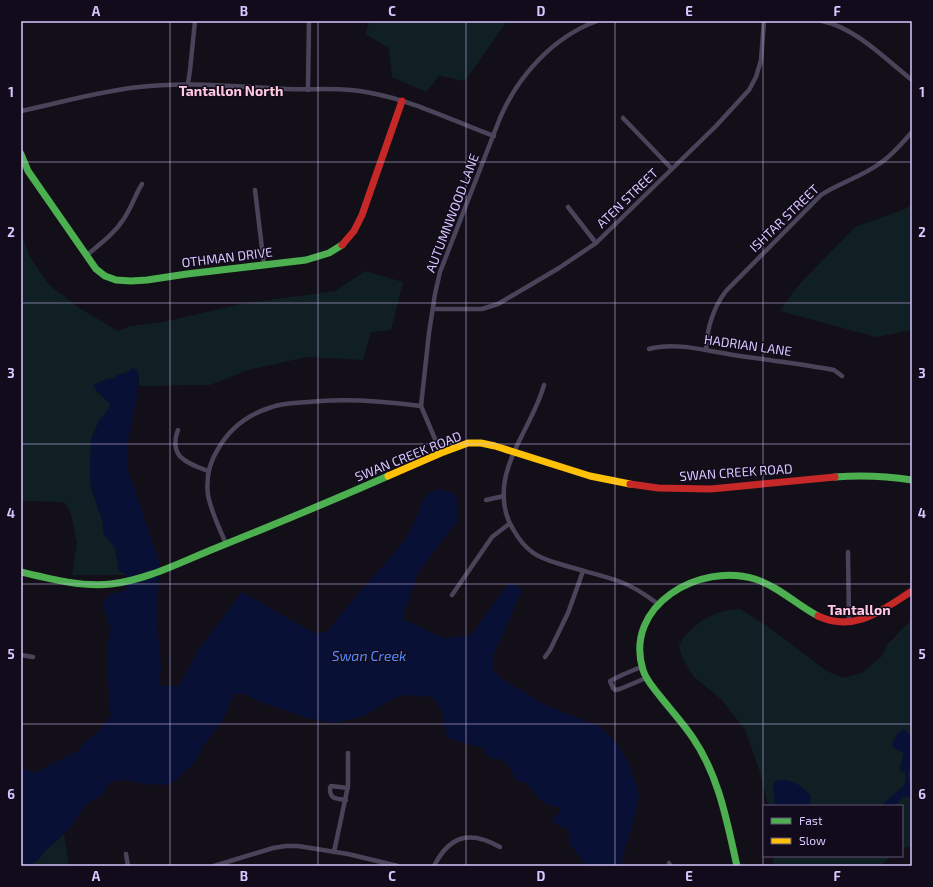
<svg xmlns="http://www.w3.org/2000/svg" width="933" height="887" font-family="'Exo 2',sans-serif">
	<rect width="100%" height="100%" fill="#130f18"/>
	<!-- green -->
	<g fill="#0f1f24">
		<path d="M370,21H507L465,81L439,76L426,92L392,77L389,48L365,34Z"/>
		<path d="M912,204V330L876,337L780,311L796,288L855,227L905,209Z"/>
		<path d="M21,233L30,257L50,286L81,309L118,331L130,326L163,322L241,304L335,291L365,271L403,282L391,330L371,332L363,360L307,357L248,370L210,385L139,386V376C118,368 122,378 104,380L97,392L106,398L111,405L106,413L100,419L92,437L90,459L91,488L101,513L104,534L115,548L119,570L126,575H72L77,543L71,514L64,502L21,501Z"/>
		<path d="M740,609L770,628L825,670L842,678L862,673L881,657L888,644L912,619V846L902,848V806H768L760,772L745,730L722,700L693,676L681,655L679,644C694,623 713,610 740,609Z"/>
		<path d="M64,834L69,866H29L39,859L45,851Z"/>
		<path d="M773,856H891L879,866H774Z"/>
	</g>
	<!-- water -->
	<g fill="#091035">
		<path d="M132,368L137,370L139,376L138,391L128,441L127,467L159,561L157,630L160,648L161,672L159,674L160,686H179L198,650L242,592L305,628L318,634L328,631L340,615L405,540L414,523L425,496L431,492L439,489L451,492L454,494L457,499V521L418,573L403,615V619L444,638L471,635L507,585L511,583L520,588L521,591L500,641L495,651L493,657V670L502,679L542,703L560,711L601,727L618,745L630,766L639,793L637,808L620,866H586L570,844L568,830L552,822L553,818L560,812V808L544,803L534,793L527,783L516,781C512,770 505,757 493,759L486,755L484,748L449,739C443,730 445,721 442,711C440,706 436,702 432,697L410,695L400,697L393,699L364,716L334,723L314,720L260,702L244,694H236L233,695L223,720L204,745L195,762L175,781L169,784L163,785L146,784L123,780L110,782L103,794L86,805L69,829L45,851L39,859L29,866H21V768L32,772H38L48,766L78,751L84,742L97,733L111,716L109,703L107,645L111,630L104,610V601L108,595L126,590V575L119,570L115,548L104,534L103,523L91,488L90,479V459L92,437L100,419L106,413L110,405C105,397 98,394 93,385L104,380L113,379L117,375L128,372Z"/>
		<path d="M904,729L912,737C912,743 913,751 912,757C911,767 905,777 912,786V797C904,794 900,801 895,806H881L905,784V772L901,771L900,768L904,753L894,748L892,744L897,734Z"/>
		<path d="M784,780C794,781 806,788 811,797L809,806H775L773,784L775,781Z"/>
	</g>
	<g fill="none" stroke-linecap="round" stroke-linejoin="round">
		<!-- street -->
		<g stroke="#494459" stroke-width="4.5">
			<path d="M822,21C856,28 885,59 912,80"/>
			<path d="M188,84L190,70L195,21"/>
			<path d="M308,90L309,21"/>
			<path d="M21,111C60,103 99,91 139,87C188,81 238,87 287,89C315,90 344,87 371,93C414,101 453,121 494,136"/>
			<path d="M623,118L672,169"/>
			<path d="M255,190L264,265"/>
			<path d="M568,207L596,243"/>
			<path d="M87,255C100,244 114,234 123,220C131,209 135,195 142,184"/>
			<path d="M433,309H482L498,304L559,268L596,243L716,126L749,90L756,77L761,60L764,21"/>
			<path d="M649,349C674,342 703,350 728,354C763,360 799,363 834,370L842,376"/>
			<path d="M706,350C707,328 713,308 726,291L821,195C839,183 861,177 879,164C892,156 902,143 912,132"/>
			<path d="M544,385C535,418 511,447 505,480C502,496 504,515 513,529C518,538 524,546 532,552C541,559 553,562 563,565C582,571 603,575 621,582C635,587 646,595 658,604"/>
			<path d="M178,430C168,457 187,463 208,471"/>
			<path d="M441,453L421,406L429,333L435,294L440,272L500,118C518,76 553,37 597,21"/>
			<path d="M486,500L504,496"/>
			<path d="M226,544C220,529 211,512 208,495C206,479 209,463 218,449C230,428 249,414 272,407C283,403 296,403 308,402C346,398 383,401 421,406"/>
			<path d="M848,552L849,621"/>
			<path d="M452,595L492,537L509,524"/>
			<path d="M21,655L33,657"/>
			<path d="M545,657L550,650L568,613L583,571"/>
			<path d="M641,667L622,675L610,681L613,688L615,690L620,689L646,678"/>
			<path d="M346,800C336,798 330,800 330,788L331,786L348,788"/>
			<path d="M334,852L348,786V753"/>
			<path d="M126,854L128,866"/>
			<path d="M669,863L670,866"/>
			<path d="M214,866L273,848L286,846H298L348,854L398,866"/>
			<path d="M434,866C450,835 470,830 500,847"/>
		</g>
		<!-- fast -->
		<g stroke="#4caf50" stroke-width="7">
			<path d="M21,154L28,171L96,269L105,276L116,280L131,281L147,280L187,274L306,260L329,253L342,245"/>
			<path d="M835,477C862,475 886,476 912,480"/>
			<path d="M21,572C50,579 81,587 111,584C146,580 179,563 211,550C271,526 329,502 388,476"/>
			<path d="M737,866C727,822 719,776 693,738C683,723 670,709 659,695C653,687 646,680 643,670C623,605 700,562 755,579C779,587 797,605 818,616"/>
		</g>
		<!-- slow -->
		<path stroke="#ffc107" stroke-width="7" d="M388,476L441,453L468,443H481L495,446L590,476L630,484"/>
		<!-- jam -->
		<g stroke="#c62828" stroke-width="7">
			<path d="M342,245L354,231L362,215L402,101"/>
			<path d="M630,484L658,488L711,489L835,477"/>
			<path d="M818,616C855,633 882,610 912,591"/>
		</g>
	</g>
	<!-- grid -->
	<path fill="none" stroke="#d9c7ff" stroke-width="1" stroke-opacity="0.55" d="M170,21V866M318,21V866M466,21V866M615,21V866M763,21V866M21,162H912M21,303H912M21,444H912M21,584H912M21,724H912"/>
	<g text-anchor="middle" stroke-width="3" stroke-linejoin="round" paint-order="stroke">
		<!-- street labels -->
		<g font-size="13" fill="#d9c7ff" stroke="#120b1c">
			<text transform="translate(627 198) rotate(-44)" y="5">ATEN STREET</text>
			<text transform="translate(452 213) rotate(-69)" y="5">AUTUMNWOOD LANE</text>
			<text transform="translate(784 218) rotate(-44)" y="5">ISHTAR STREET</text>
			<text transform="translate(227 257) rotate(-7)" y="5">OTHMAN DRIVE</text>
			<text transform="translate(748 345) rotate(8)" y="5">HADRIAN LANE</text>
			<text transform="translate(408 456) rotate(-22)" y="5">SWAN CREEK ROAD</text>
			<text transform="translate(736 472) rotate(-4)" y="5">SWAN CREEK ROAD</text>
		</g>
		<!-- neighbourhood labels -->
		<g font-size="14" font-weight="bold" fill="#ffc9e0" stroke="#120b1c">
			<text x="231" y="96">Tantallon North</text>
			<text x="859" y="615">Tantallon</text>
		</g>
		<!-- water labels -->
		<g font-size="14" font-style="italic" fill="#558dfe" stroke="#120b1c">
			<text x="369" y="661">Swan Creek</text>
		</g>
	</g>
	<!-- border -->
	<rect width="933" height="887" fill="none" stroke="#120b1c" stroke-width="44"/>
	<!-- legend -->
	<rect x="763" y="805" width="140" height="52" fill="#120b1c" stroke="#625677"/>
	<rect x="771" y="818" width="20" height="6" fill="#4caf50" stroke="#625677"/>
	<text x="799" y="825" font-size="12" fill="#d9c7ff">Fast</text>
	<rect x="771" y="838" width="20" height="6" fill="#ffc107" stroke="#625677"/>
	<text x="799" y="845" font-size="12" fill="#d9c7ff">Slow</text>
	<rect x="22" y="22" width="889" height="843" fill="none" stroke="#d9c7ff" stroke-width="1.5"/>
	<g font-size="13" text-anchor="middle" font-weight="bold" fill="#d9c7ff">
		<text x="96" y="16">A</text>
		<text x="244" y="16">B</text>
		<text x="392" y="16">C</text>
		<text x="541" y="16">D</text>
		<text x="689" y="16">E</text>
		<text x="837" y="16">F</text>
		<text x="11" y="97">1</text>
		<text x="922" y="97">1</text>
		<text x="11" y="237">2</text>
		<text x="922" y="237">2</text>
		<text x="11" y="378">3</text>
		<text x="922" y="378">3</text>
		<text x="11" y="518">4</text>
		<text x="922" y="518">4</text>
		<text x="11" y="659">5</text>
		<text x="922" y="659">5</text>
		<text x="11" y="799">6</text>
		<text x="922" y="799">6</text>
		<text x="96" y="881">A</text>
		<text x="244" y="881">B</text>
		<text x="392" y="881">C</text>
		<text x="541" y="881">D</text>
		<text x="689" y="881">E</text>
		<text x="837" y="881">F</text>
	</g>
</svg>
